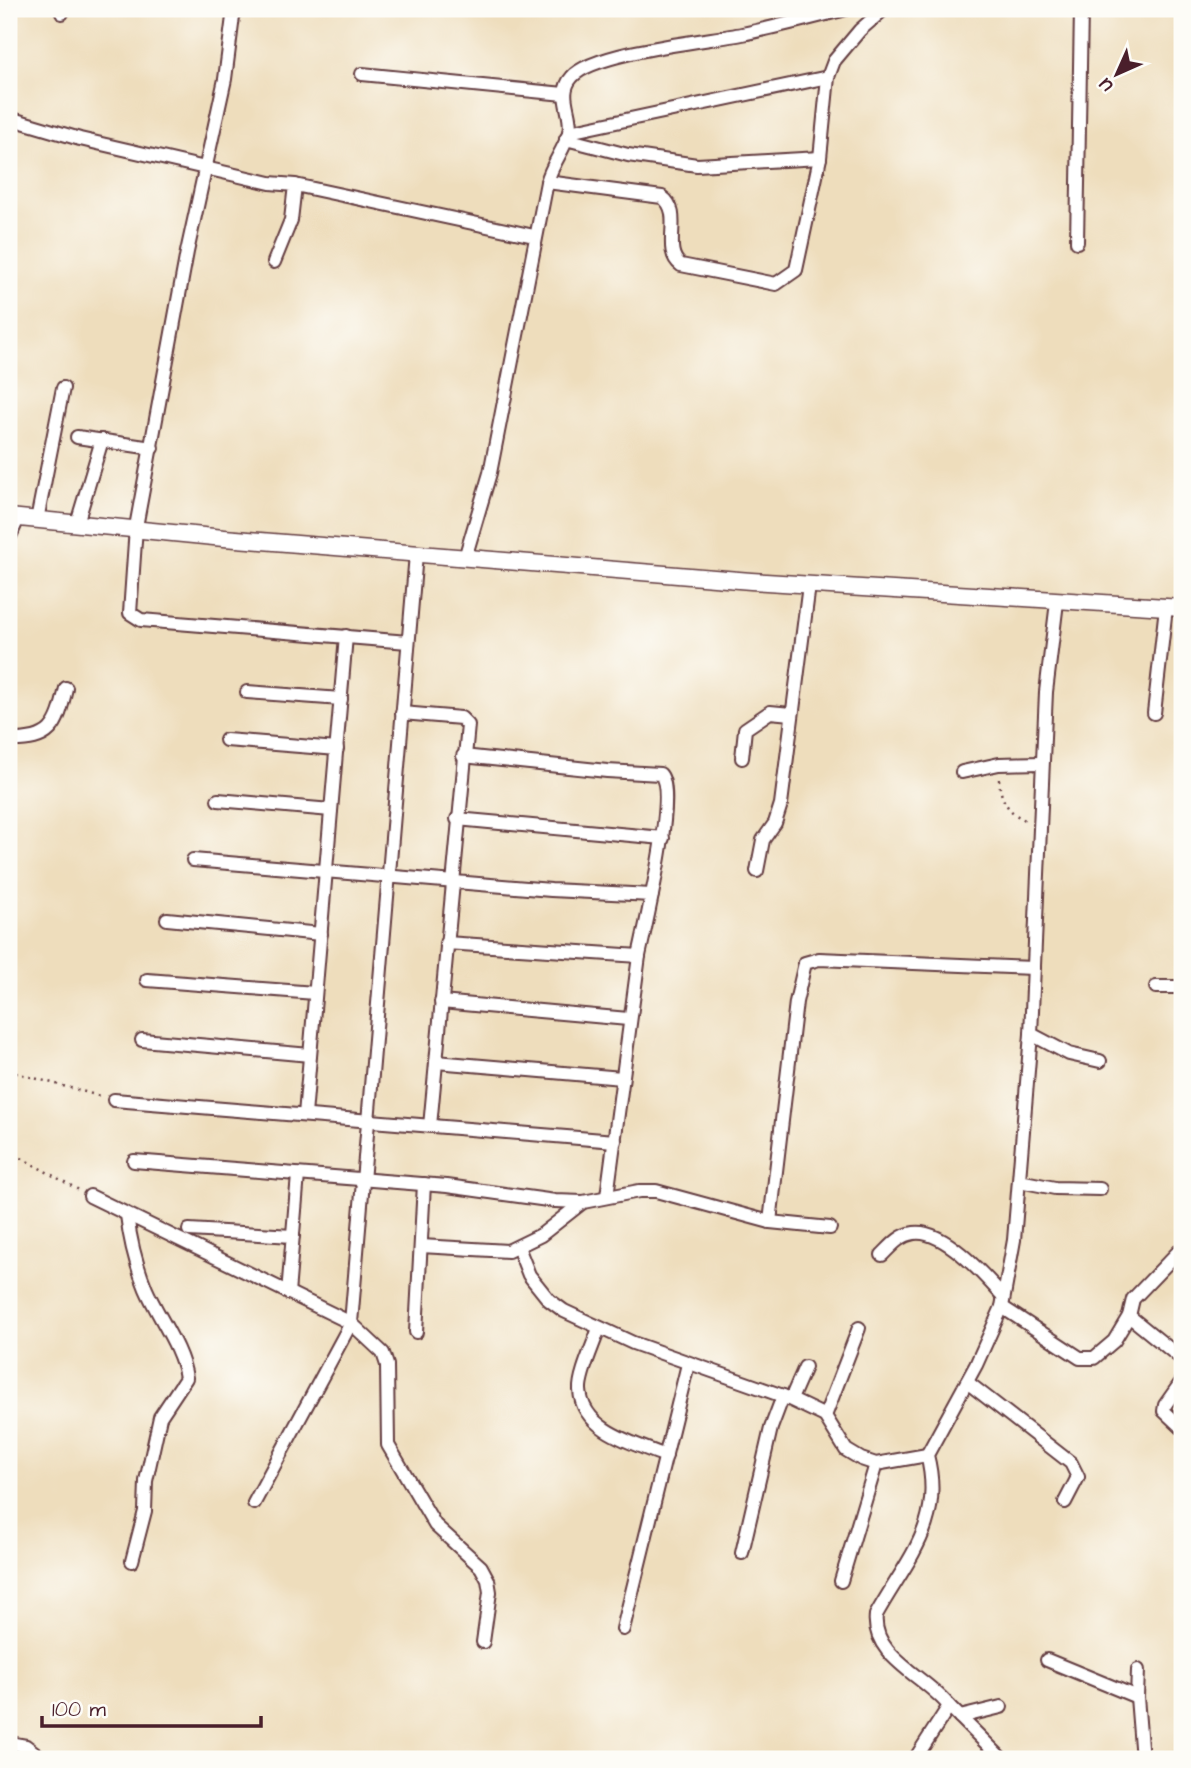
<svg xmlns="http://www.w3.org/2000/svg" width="1191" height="1768" font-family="'Architects Daughter',sans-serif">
	<rect width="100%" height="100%" fill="#fdfcf7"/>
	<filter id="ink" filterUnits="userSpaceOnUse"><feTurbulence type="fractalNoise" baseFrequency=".0143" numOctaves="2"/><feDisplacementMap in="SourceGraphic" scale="14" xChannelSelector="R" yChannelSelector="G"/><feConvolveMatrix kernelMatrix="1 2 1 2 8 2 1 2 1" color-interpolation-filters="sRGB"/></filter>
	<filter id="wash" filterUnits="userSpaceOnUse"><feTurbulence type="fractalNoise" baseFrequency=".00686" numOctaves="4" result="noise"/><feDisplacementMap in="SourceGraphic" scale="28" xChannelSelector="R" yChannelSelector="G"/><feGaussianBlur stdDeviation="1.57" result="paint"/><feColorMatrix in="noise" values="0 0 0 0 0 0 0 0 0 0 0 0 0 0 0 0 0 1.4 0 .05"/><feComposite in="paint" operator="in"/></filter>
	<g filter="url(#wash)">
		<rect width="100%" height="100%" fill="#eeddbc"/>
	</g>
	<g filter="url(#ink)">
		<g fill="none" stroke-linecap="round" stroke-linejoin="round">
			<!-- service casing -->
			<g stroke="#633c41" stroke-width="10">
				<path id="service" d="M9,546L21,519"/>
			</g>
			<!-- minor casing -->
			<g stroke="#633c41" stroke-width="16">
				<g id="minor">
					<path d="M234,9L225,79L187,252L136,527L130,613L141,620L408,642"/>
					<path d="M62,13V9"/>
					<path d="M362,74L564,94"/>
					<path d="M9,118L80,139L270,183L295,185L291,220L274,262"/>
					<path d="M569,132L828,77"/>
					<path d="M566,139L628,155L697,165L820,158"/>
					<path d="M547,182C552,164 564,150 569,133C574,114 556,95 572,77C593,52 706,41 742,34C777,27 811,18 846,9"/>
					<path d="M295,185L534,236"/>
					<path d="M1077,242L1081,9"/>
					<path d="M77,437L152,448"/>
					<path d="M37,520L63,388"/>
					<path d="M77,523L102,440"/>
					<path d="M465,558L490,473L547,182L662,197C685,213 660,250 681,265L776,284L796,270L820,158L828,77L834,61L860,30L884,9"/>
					<path d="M247,692L341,699"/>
					<path d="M402,713L461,718L468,725L430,1126"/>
					<path d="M1154,713L1166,607"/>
					<path d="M9,740C51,741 57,728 66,688"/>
					<path d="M226,740L337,749"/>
					<path d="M742,758L745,729L770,712L791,714"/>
					<path d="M962,772L999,764L1042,763"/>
					<path d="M218,800L331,810"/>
					<path d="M457,819L663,838"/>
					<path d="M193,860L551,890L652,895"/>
					<path d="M757,871L763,840L775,823L781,804L809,585"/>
					<path d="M167,919L321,934"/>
					<path d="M446,943L639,956C645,927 678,791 660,774L607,771L463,756"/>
					<path d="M147,980L315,993"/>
					<path d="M1156,987H1182"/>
					<path d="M441,1002L628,1019"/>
					<path d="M1031,1034L1069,1054L1100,1061"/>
					<path d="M142,1040L310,1055"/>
					<path d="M436,1062L622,1078"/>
					<path d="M114,1100L615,1141"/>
					<path d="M305,1115L346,636"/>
					<path d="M134,1161L447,1186L555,1201L583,1202L639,1191H656L770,1222L830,1228"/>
					<path d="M1019,1181L1055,1188L1100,1189"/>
					<path d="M90,1196L351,1323L383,1353L387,1365L388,1445L435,1525L481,1567L488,1580L490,1592L483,1642"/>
					<path d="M607,1196L639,956"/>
					<path d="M127,1215C130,1240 136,1265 146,1289C158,1317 182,1348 186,1378L160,1417L146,1481L145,1511L132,1561"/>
					<path d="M770,1222L796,1002L805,963L819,959L1034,968"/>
					<path d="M189,1230L293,1236"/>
					<path d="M421,1246L508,1251L541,1235L583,1202"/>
					<path d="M518,1247L529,1275L549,1300L564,1311L633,1343L783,1396"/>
					<path d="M882,1255C892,1245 900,1235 914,1233C944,1229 985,1276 1003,1296"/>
					<path d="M288,1293L298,1175"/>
					<path d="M1002,1307L1080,1358H1094L1114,1341L1129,1316L1133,1299L1181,1249"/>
					<path d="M1129,1316L1182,1359"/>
					<path d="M599,1328C594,1344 579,1375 580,1390C582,1431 636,1444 666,1456"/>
					<path d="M416,1332L424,1184"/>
					<path d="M1182,1381L1165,1405L1164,1411L1182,1428"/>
					<path d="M967,1382L1071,1463L1078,1477L1065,1502"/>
					<path d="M791,1399L805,1367"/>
					<path d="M825,1416L859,1328"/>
					<path d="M254,1503L351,1323L416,554"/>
					<path d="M742,1553L771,1428L783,1396L825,1416L846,1450L861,1459L876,1464L927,1455"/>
					<path d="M841,1581L876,1464"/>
					<path d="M623,1629L688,1364"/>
					<path d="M1047,1660L1137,1697"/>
					<path d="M1138,1670L1137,1697L1142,1759"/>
					<path d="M949,1706L1002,1759"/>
					<path d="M960,1717L1001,1707"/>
					<path d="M9,1743L26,1746L43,1759"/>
					<path d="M915,1759L949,1706C927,1677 871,1657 876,1615C907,1559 945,1523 927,1455L976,1365L1002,1307L1014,1240L1031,1034L1046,692L1057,602"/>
				</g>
			</g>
			<!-- tertiary casing -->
			<g stroke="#633c41" stroke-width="19">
				<path id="tertiary" d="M9,517L224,538L751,581L1182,608"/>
			</g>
			<!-- path -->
			<g stroke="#633c41" stroke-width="2.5" stroke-dasharray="2 5" stroke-linecap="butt">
				<path d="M999,779C1000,799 1008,814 1028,821"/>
				<path d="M9,1071L103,1097"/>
				<path d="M9,1151L79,1190"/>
			</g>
			<!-- service -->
			<use href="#service" stroke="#fff" stroke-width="6"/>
			<!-- minor -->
			<use href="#minor" stroke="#fff" stroke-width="12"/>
			<!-- tertiary -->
			<use href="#tertiary" stroke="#fff" stroke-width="16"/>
		</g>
	</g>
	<!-- margin -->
	<rect width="1191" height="1768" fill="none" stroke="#fdfcf7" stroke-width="35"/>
	<!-- north arrow -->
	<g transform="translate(1117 74) rotate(225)" stroke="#fdfcf7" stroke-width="5" paint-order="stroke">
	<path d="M0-5L12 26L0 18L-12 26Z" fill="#4a1f2b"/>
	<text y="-10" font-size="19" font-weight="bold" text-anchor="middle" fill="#4a1f2b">U</text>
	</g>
	<!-- scale -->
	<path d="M42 1716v10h219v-10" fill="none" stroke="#4a1f2b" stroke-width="3.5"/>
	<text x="52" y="1716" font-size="21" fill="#4a1f2b" stroke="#fdfcf7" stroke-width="5" paint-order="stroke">100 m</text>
</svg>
